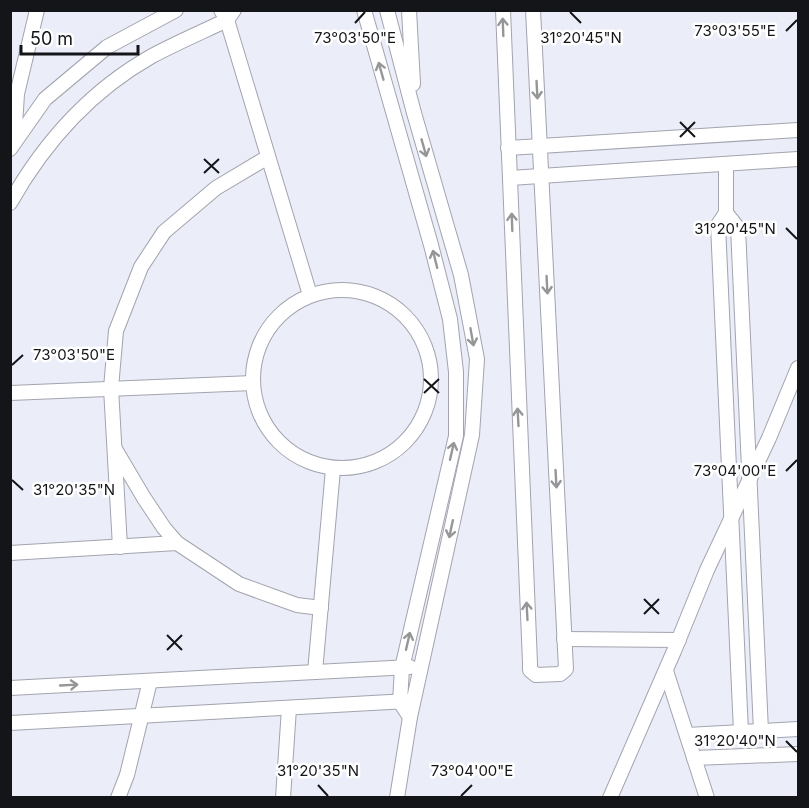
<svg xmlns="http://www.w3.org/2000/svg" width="809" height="808" font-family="Inter,sans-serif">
	<rect width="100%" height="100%" fill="#ebedf8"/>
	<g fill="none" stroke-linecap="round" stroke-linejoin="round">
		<!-- street casing -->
		<g stroke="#a2a4ae" stroke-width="16">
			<g id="street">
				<path d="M221,10L227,20L310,295"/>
				<path d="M364,10L431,245L450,319L456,372V436L402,668L400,702L410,717"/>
				<path d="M387,10L414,113L461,275L477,359L472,435L410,717L397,798"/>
				<path d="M409,10L413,84"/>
				<path d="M503,10C511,228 519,446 530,663V670L536,675L560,674L566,669L533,10"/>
				<path d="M14,141L17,94L37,10"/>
				<path d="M508,148L798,130"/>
				<path d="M10,149L45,99L107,47L176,10"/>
				<path d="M726,164V213L718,225L741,732"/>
				<path d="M510,178L798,159"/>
				<path d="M10,203C45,141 90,91 152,56C176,43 202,32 227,20L234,10"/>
				<path d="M726,213L738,228L761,731"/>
				<circle cx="342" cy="379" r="89"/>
				<path d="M10,393L253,383"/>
				<path d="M115,449L144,498L164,528L177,543L239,584L297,605L321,608"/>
				<path d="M120,547L111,388L116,331L141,267L164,232L216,188L268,157"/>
				<path d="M10,553L177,543"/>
				<path d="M564,639L679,640"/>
				<path d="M666,671L707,798"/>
				<path d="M315,672L333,469"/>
				<path d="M10,688L410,667"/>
				<path d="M10,723L408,701"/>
				<path d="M687,735L798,729"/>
				<path d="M694,758L798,754"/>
				<path d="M118,798L127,775L150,681"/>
				<path d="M283,798L289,708"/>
				<path d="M610,798L674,651L707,570L769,438L798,368"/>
			</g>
		</g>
		<!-- street -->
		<use href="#street" stroke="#fff" stroke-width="14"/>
	</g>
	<!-- one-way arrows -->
	<defs><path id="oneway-shaft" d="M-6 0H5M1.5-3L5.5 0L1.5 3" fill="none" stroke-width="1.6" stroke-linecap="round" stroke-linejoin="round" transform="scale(1.5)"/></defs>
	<g stroke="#959697">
		<use href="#oneway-shaft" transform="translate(503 27) rotate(-92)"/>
		<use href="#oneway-shaft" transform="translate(381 71) rotate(-106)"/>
		<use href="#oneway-shaft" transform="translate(537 90) rotate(87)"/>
		<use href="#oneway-shaft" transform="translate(424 148) rotate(74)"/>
		<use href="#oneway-shaft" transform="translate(512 222) rotate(-92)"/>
		<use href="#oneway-shaft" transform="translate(435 259) rotate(-104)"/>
		<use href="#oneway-shaft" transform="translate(547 285) rotate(87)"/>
		<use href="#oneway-shaft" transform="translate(472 337) rotate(80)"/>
		<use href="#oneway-shaft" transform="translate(518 417) rotate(-93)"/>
		<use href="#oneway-shaft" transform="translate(452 451) rotate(-77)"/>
		<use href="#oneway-shaft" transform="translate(556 479) rotate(87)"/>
		<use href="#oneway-shaft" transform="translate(451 529) rotate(102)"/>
		<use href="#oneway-shaft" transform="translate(527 611) rotate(-93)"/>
		<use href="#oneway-shaft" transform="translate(408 641) rotate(-77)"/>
		<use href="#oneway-shaft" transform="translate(69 685) rotate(-3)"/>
	</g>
	<!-- ticks -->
	<path fill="none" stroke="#141518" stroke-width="2" d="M570,12L581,23M355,23L365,12M786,31L797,20M680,122L695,137M680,137L695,122M204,159L219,173M204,173L219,159M786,228L797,239M12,365L23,355M424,379L439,393M424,393L439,379M786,471L797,460M12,480L23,490M644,599L659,614M644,614L659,599M167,635L182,650M167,650L182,635M786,741L797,752M318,785L328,796M461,796L472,785"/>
	<g font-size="15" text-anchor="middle" fill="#141518" stroke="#fff" stroke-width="5" stroke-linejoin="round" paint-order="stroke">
		<text x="735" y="36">73°03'55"E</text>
		<text x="355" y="43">73°03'50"E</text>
		<text x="581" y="43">31°20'45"N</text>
		<text x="735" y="234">31°20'45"N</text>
		<text x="74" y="360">73°03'50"E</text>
		<text x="735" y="476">73°04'00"E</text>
		<text x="74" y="495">31°20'35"N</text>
		<text x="735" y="746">31°20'40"N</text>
		<text x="318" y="776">31°20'35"N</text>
		<text x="472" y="776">73°04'00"E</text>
	</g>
	<!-- border -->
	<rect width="809" height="808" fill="none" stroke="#141518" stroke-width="24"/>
	<!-- scale -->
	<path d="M21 45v9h117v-9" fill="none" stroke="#141518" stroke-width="3"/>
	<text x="30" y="45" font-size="18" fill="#141518" stroke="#ffffff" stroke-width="4.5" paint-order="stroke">50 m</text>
</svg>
